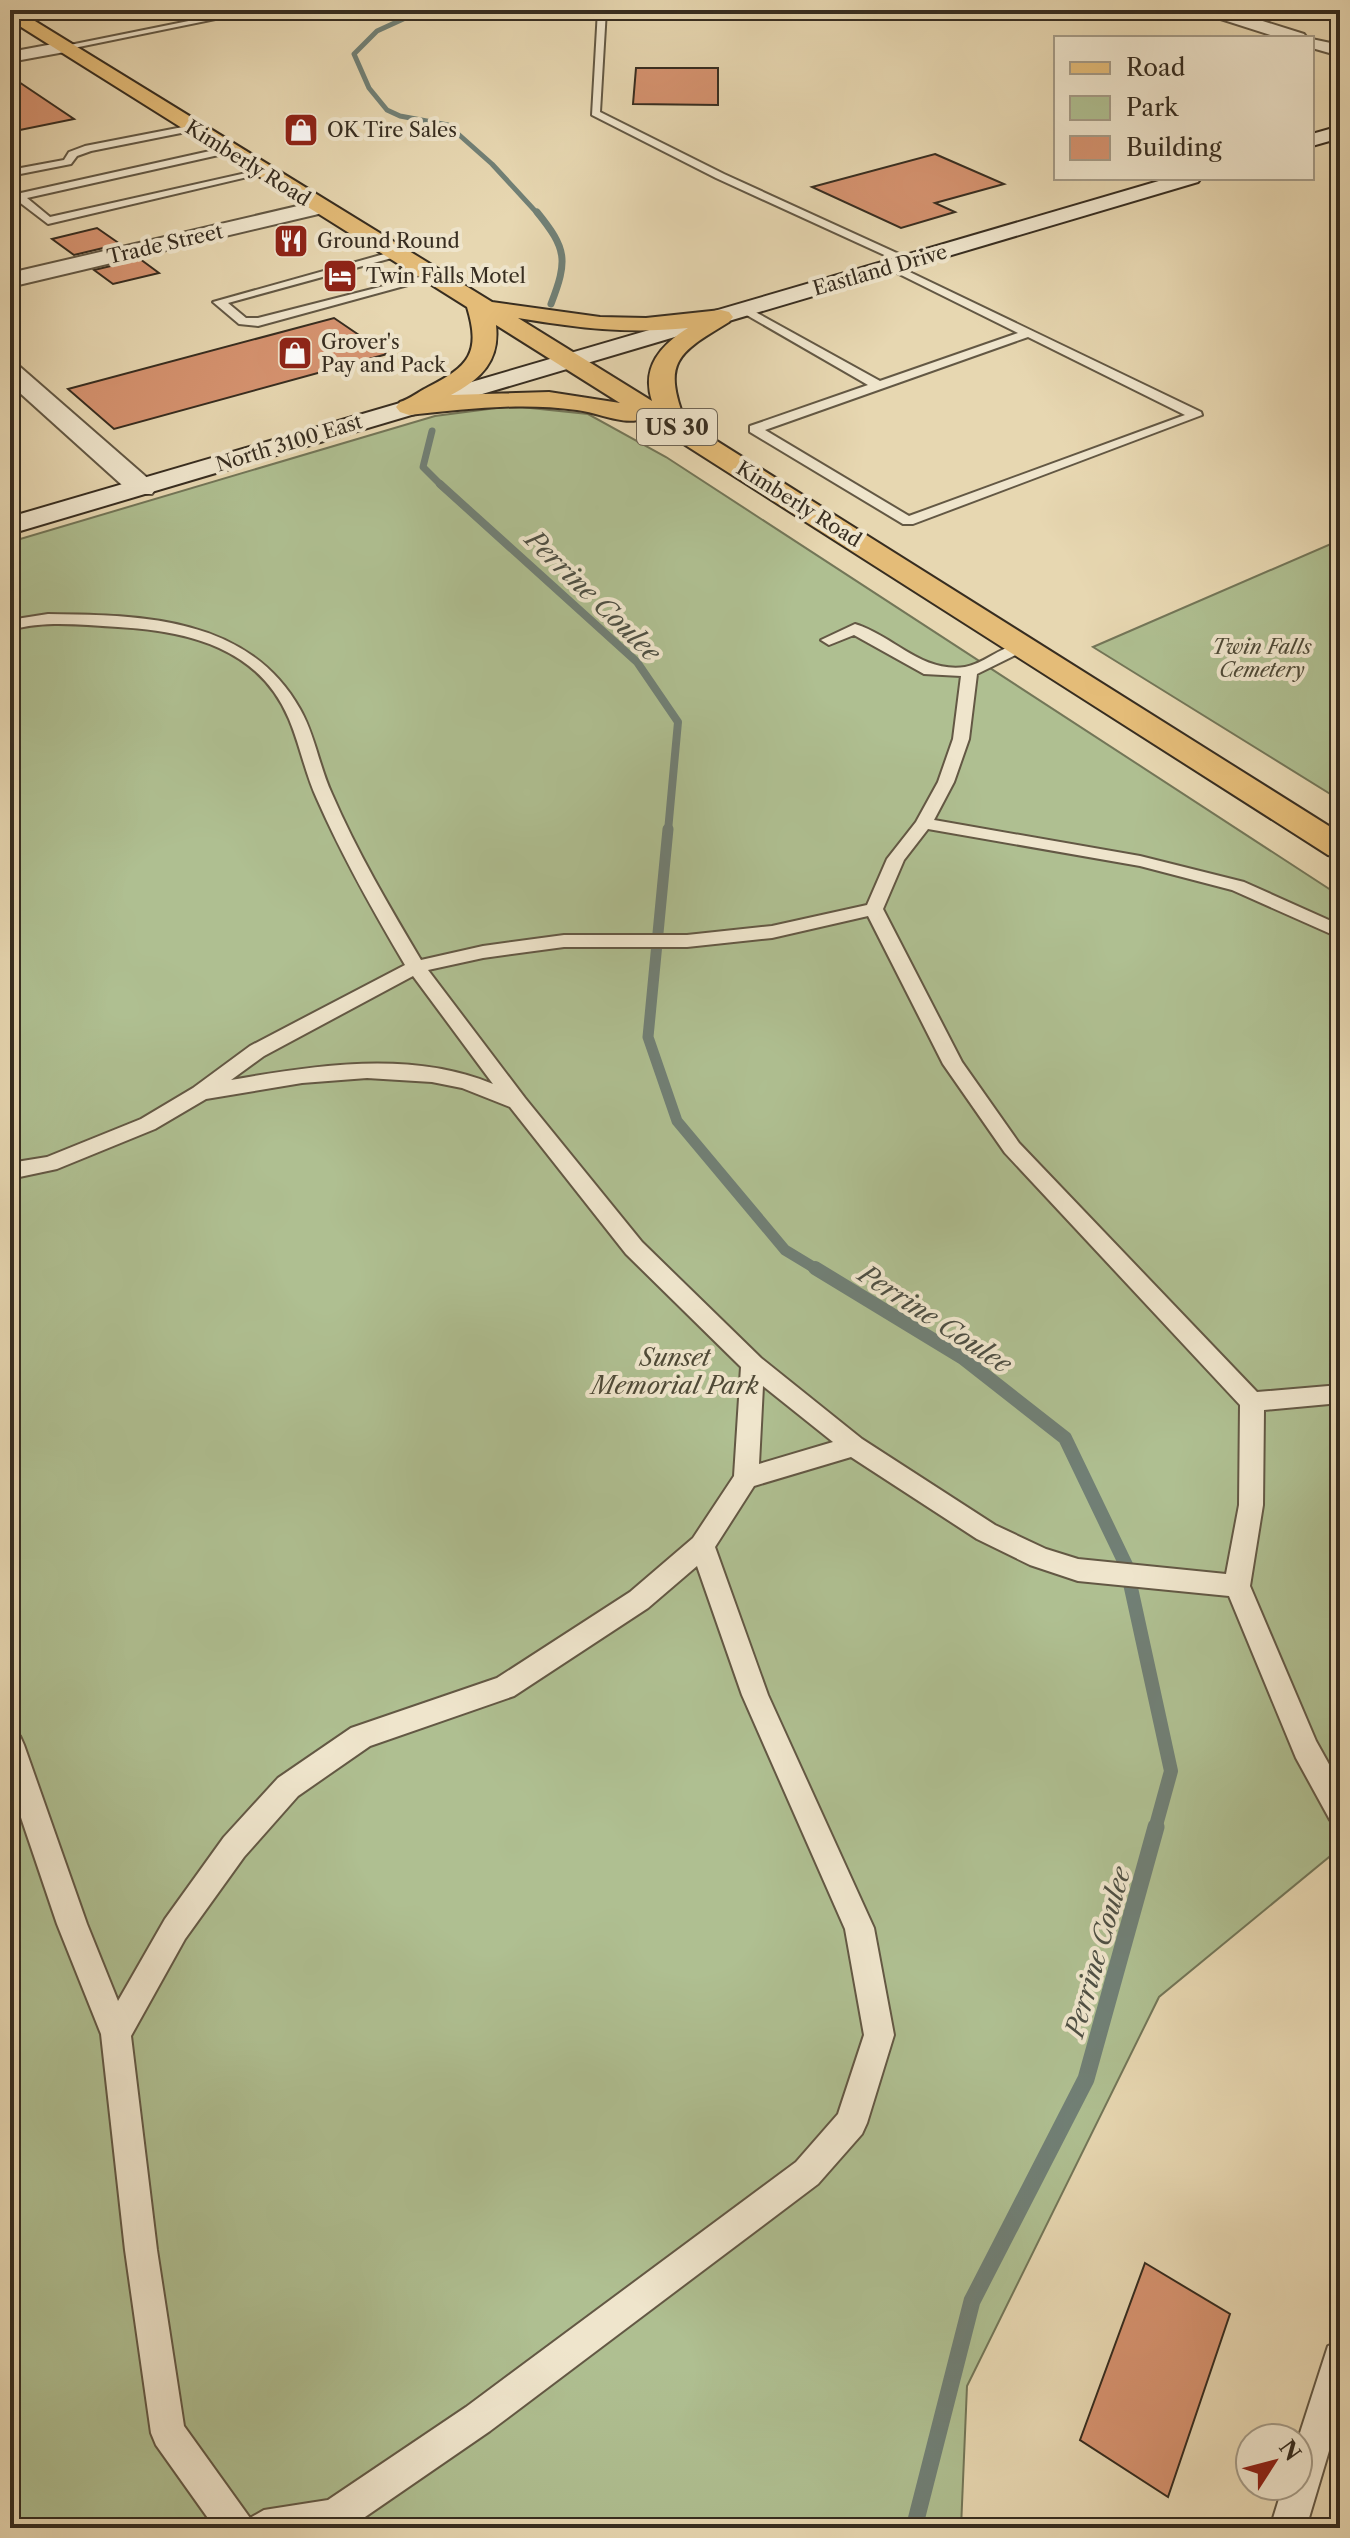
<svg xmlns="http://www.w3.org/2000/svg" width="1350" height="2538" font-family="'Libre Caslon Text',serif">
	<rect width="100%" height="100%" fill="#e7d7b1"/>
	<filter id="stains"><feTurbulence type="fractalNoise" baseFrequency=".0025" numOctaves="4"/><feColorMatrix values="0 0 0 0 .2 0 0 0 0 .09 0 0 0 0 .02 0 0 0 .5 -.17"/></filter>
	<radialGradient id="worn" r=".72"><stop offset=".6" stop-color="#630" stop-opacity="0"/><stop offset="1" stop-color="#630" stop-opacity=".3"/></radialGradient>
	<!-- green -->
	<g fill="#afbf91" stroke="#737658" stroke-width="2">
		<path d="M511,406L588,414L666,457L1340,896V1848L1159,1997L967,2386L961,2528H10V542L435,416Z"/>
		<path d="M1340,540V800L1093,647Z"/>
	</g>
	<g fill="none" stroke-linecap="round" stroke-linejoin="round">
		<!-- stream-far5 -->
		<path stroke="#718076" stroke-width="5" d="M423,10L377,31L354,54L369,88L387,110L400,116L448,125L492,164L538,214"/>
		<!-- stream-far4 -->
		<g stroke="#718076" stroke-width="7">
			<path d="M537,212C567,249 568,260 551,304"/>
			<path d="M432,431L423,467L442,486"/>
		</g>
		<!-- stream-far3 -->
		<path stroke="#718076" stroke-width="8" d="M440,484L637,662L678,722L668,831"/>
		<!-- stream-far2 -->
		<path stroke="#718076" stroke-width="11" d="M668,829L648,1037L677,1121L785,1250L818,1270"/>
		<!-- stream-far1 -->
		<path stroke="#718076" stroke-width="14" d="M815,1268L963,1358L1065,1438L1126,1565L1171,1771L1155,1829"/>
		<!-- stream -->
		<path stroke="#718076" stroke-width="17" d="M914,2528L972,2301L1086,2079L1156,1827"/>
	</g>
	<!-- building -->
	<g fill="#d69370" stroke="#372d20" stroke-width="2">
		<path d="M636,68H718V105L633,104Z"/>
		<path d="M10,76L74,119L10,132Z"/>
		<path d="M935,154L1004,184L935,203L955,212L901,228L812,187Z"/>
		<path d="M97,228L120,244L74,255L52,239Z"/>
		<path d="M140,259L159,273L113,284L94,270Z"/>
		<path d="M334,318L387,354L114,429L68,389Z"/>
		<path d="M1145,2263L1230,2314L1168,2497L1080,2440Z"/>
	</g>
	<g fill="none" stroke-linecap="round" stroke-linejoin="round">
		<!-- lane casing -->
		<g stroke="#635844" stroke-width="4">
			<g id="lane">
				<path d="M243,10H260L64,50L60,47Z"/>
				<path d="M598,10H606L600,112L724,174L912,260V264H904L716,178L592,115Z"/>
				<path d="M193,125L196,130L91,151L77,156L71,164L10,176V170L64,160L69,152L85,146Z"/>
				<path d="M228,147L232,148V152L27,198L50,217L264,169L269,172L48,224L10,195V187L21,193Z"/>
				<path d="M395,251L399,252V256L228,303L246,318H258L431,274L437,277L258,326L239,324L213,302Z"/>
				<path d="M893,264L1201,412L1202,415L913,524H903L750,432V426L868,385L738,310L748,308L880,381L1018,333L889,269L887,267ZM1028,337L1185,415L909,516L765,430Z"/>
				<path d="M48,614C142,615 249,617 300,709C315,735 319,766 332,794C357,852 389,906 421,960L483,946L564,935H687L772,926L867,905L887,859L916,822L938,782L953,739L961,676L924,674L854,635L829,645L821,640L855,624C894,636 921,673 965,667C986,664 1007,640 1029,644L1032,647L977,674L969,739L954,782L934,820L1140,856L1244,882L1340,925V938L1232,890L1140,866L928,829L904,860L883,909L962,1062L1019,1143L1257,1392L1340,1385V1403L1264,1410L1263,1505L1250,1586L1316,1741L1340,1784V1824L1330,1820L1296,1758L1229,1596L1078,1581L1030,1565L977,1539L851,1457L754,1486L715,1547L768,1695L874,1928L894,2035L867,2123L862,2134L818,2184L490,2431L349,2528H215L156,2445L151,2433L125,2250L101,2034L57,1924L10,1785V1732L20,1736L24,1745L87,1924L118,2001L165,1919L224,1837L278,1778L351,1728L497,1678L630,1592L693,1538L734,1476L741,1367L626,1254L510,1107L462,1088L432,1082L367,1078L302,1083L206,1099L155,1129L57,1169L10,1179V1163L47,1157L141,1119L193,1088L250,1046L405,965C373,911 342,856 317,799C305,773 300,745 289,719C259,648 189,631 118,627C81,625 46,620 10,630V620ZM868,916L943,1064L1005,1153L1240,1405L1239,1505L1226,1574L1078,1559L1046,1549L995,1525L862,1439L761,1358L642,1242L525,1098L428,970L483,958L564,947H687L772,938ZM413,976L493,1084C412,1050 315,1065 231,1080L264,1056ZM763,1386L833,1442L759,1464ZM697,1566L742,1695L845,1929L864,2035L838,2114L796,2162L466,2407L328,2500L264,2510L250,2518L184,2426L157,2250L131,2036L185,1939L244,1857L298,1796L370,1746L514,1696L648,1608Z"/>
				<path d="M1340,2341V2414L1306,2528H1270L1283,2486H1298V2439L1328,2346Z"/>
			</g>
		</g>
		<!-- street casing -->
		<g stroke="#635844" stroke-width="4">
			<g id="street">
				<path d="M1202,10H1228L1304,34L1307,38L1340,45V56L1312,48V38H1280L1205,14Z"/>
				<path d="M64,42L70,43L73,47L70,51L10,62V52Z"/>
				<path d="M319,201L330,207L327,212L10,287V273Z"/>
				<path d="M10,364L19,366L152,482L156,488L152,494H132L10,384Z"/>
			</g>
		</g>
		<!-- secondary casing -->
		<g stroke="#372d20" stroke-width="4">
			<g id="secondary">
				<path d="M1340,126V138L1312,146V134Z"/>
				<path d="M1169,178H1201L1198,182L10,534V517Z"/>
			</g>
		</g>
		<!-- primary casing -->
		<g stroke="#372d20" stroke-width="4">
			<path id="primary" d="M10,10H17L492,302L600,317L646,318L721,310L729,312L733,317L729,322C678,353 662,361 685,421L1340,833V858L1328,855L643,418C627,427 596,412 577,410C521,402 465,409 409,415L400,412L396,407L400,402C410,399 418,392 428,387C469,366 481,353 467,307L10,20ZM518,318C578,328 627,334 688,328C661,345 641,367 652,401ZM496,325L620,403L549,392L451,395C481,379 500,361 496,325Z"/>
		</g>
		<!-- lane -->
		<use href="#lane" fill="#efe5cc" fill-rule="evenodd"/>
		<!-- street -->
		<use href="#street" fill="#efe5cc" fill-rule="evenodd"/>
		<!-- secondary -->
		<use href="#secondary" fill="#efe5cc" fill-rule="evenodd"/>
		<!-- primary -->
		<use href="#primary" fill="#e4bc78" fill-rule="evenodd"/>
	</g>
	<!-- icons -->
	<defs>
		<g id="shop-square" transform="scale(1.8)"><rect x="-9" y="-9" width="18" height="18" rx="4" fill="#8f2418" stroke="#efe5cc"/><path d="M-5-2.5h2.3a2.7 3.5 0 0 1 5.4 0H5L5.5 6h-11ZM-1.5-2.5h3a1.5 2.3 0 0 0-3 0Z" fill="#fff"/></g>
		<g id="restaurant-square" transform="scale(1.8)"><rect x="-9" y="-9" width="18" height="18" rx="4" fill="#8f2418" stroke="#efe5cc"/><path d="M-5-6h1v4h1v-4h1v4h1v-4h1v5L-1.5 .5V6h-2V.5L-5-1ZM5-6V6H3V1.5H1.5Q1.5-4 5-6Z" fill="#fff"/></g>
		<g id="hotel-square" transform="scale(1.8)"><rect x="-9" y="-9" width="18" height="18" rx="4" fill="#8f2418" stroke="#efe5cc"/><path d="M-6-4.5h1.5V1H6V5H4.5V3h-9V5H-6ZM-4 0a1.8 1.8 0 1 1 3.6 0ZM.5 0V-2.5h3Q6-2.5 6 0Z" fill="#fff"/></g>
	</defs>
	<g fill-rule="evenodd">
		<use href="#shop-square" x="301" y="130"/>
		<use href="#restaurant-square" x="291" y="241"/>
		<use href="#hotel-square" x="340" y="276"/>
		<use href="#shop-square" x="295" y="353"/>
	</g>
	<g text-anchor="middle" stroke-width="8" stroke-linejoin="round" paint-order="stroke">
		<!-- far-poi labels -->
		<g font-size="20" fill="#372d20" stroke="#efe5cc" text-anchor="start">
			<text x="327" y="137">OK Tire Sales</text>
			<text x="317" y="248">Ground Round</text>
			<text x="366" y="283">Twin Falls Motel</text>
			<text x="321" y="349">Grover's<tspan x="321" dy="23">Pay and Pack</tspan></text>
		</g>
		<!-- far-street labels -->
		<g font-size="20" fill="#372d20" stroke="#efe5cc">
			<text transform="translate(248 163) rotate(32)" y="7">Kimberly Road</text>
			<text transform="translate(165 244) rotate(-13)" y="7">Trade Street</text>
			<text transform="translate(880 270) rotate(-16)" y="7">Eastland Drive</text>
			<text transform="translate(289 443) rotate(-17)" y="7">North 3100 East</text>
			<text transform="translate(799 504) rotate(32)" y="7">Kimberly Road</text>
		</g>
		<!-- far-park labels -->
		<g font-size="20" font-style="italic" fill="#4f4a37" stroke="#efe5cc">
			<text x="1262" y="654">Twin Falls<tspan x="1262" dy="23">Cemetery</tspan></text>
		</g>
		<!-- shield labels -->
		<rect fill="#efe5cc" stroke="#6e6454" stroke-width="2" x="637" y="409" width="80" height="36" rx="6"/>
		<g font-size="22" font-weight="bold" fill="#372d20">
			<text x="677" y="435">US 30</text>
		</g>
		<!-- park labels -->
		<g font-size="24" font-style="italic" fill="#4f4a37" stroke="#efe5cc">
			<text x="675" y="1366">Sunset<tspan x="675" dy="28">Memorial Park</tspan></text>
		</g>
		<!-- water labels -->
		<g font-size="26" font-style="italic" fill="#4f5044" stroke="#efe5cc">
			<text transform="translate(593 596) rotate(44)" y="9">Perrine Coulee</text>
			<text transform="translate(935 1319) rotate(33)" y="9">Perrine Coulee</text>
			<text transform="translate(1098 1952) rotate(-74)" y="9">Perrine Coulee</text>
		</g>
	</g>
	<!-- margin -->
	<rect width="1350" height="2538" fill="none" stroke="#e7d7b1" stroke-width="40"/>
	<rect x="12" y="12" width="1326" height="2514" fill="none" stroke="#372d20" stroke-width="4"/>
	<rect x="20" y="20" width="1310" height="2498" fill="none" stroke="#372d20" stroke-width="2"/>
	<!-- legend -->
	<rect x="1054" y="36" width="260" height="144" fill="#efe5cc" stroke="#a59b87" stroke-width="2"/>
	<rect x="1070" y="62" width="40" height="12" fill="#e4bc78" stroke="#a59b87" stroke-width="2"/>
	<text x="1126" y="76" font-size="24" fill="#372d20">Road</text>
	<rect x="1070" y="96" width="40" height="24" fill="#afbf91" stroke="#a59b87" stroke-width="2"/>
	<text x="1126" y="116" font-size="24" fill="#372d20">Park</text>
	<rect x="1070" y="136" width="40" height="24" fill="#d69370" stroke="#a59b87" stroke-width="2"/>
	<text x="1126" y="156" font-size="24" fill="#372d20">Building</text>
	<!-- north arrow -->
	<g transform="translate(1274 2462) rotate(54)"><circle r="38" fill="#efe5cc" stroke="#a59b87" stroke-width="2"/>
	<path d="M0-6L14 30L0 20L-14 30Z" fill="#8f2418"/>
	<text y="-12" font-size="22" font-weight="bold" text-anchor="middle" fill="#372d20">N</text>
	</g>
	<rect width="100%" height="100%" filter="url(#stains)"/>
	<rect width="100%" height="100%" fill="url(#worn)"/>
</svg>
